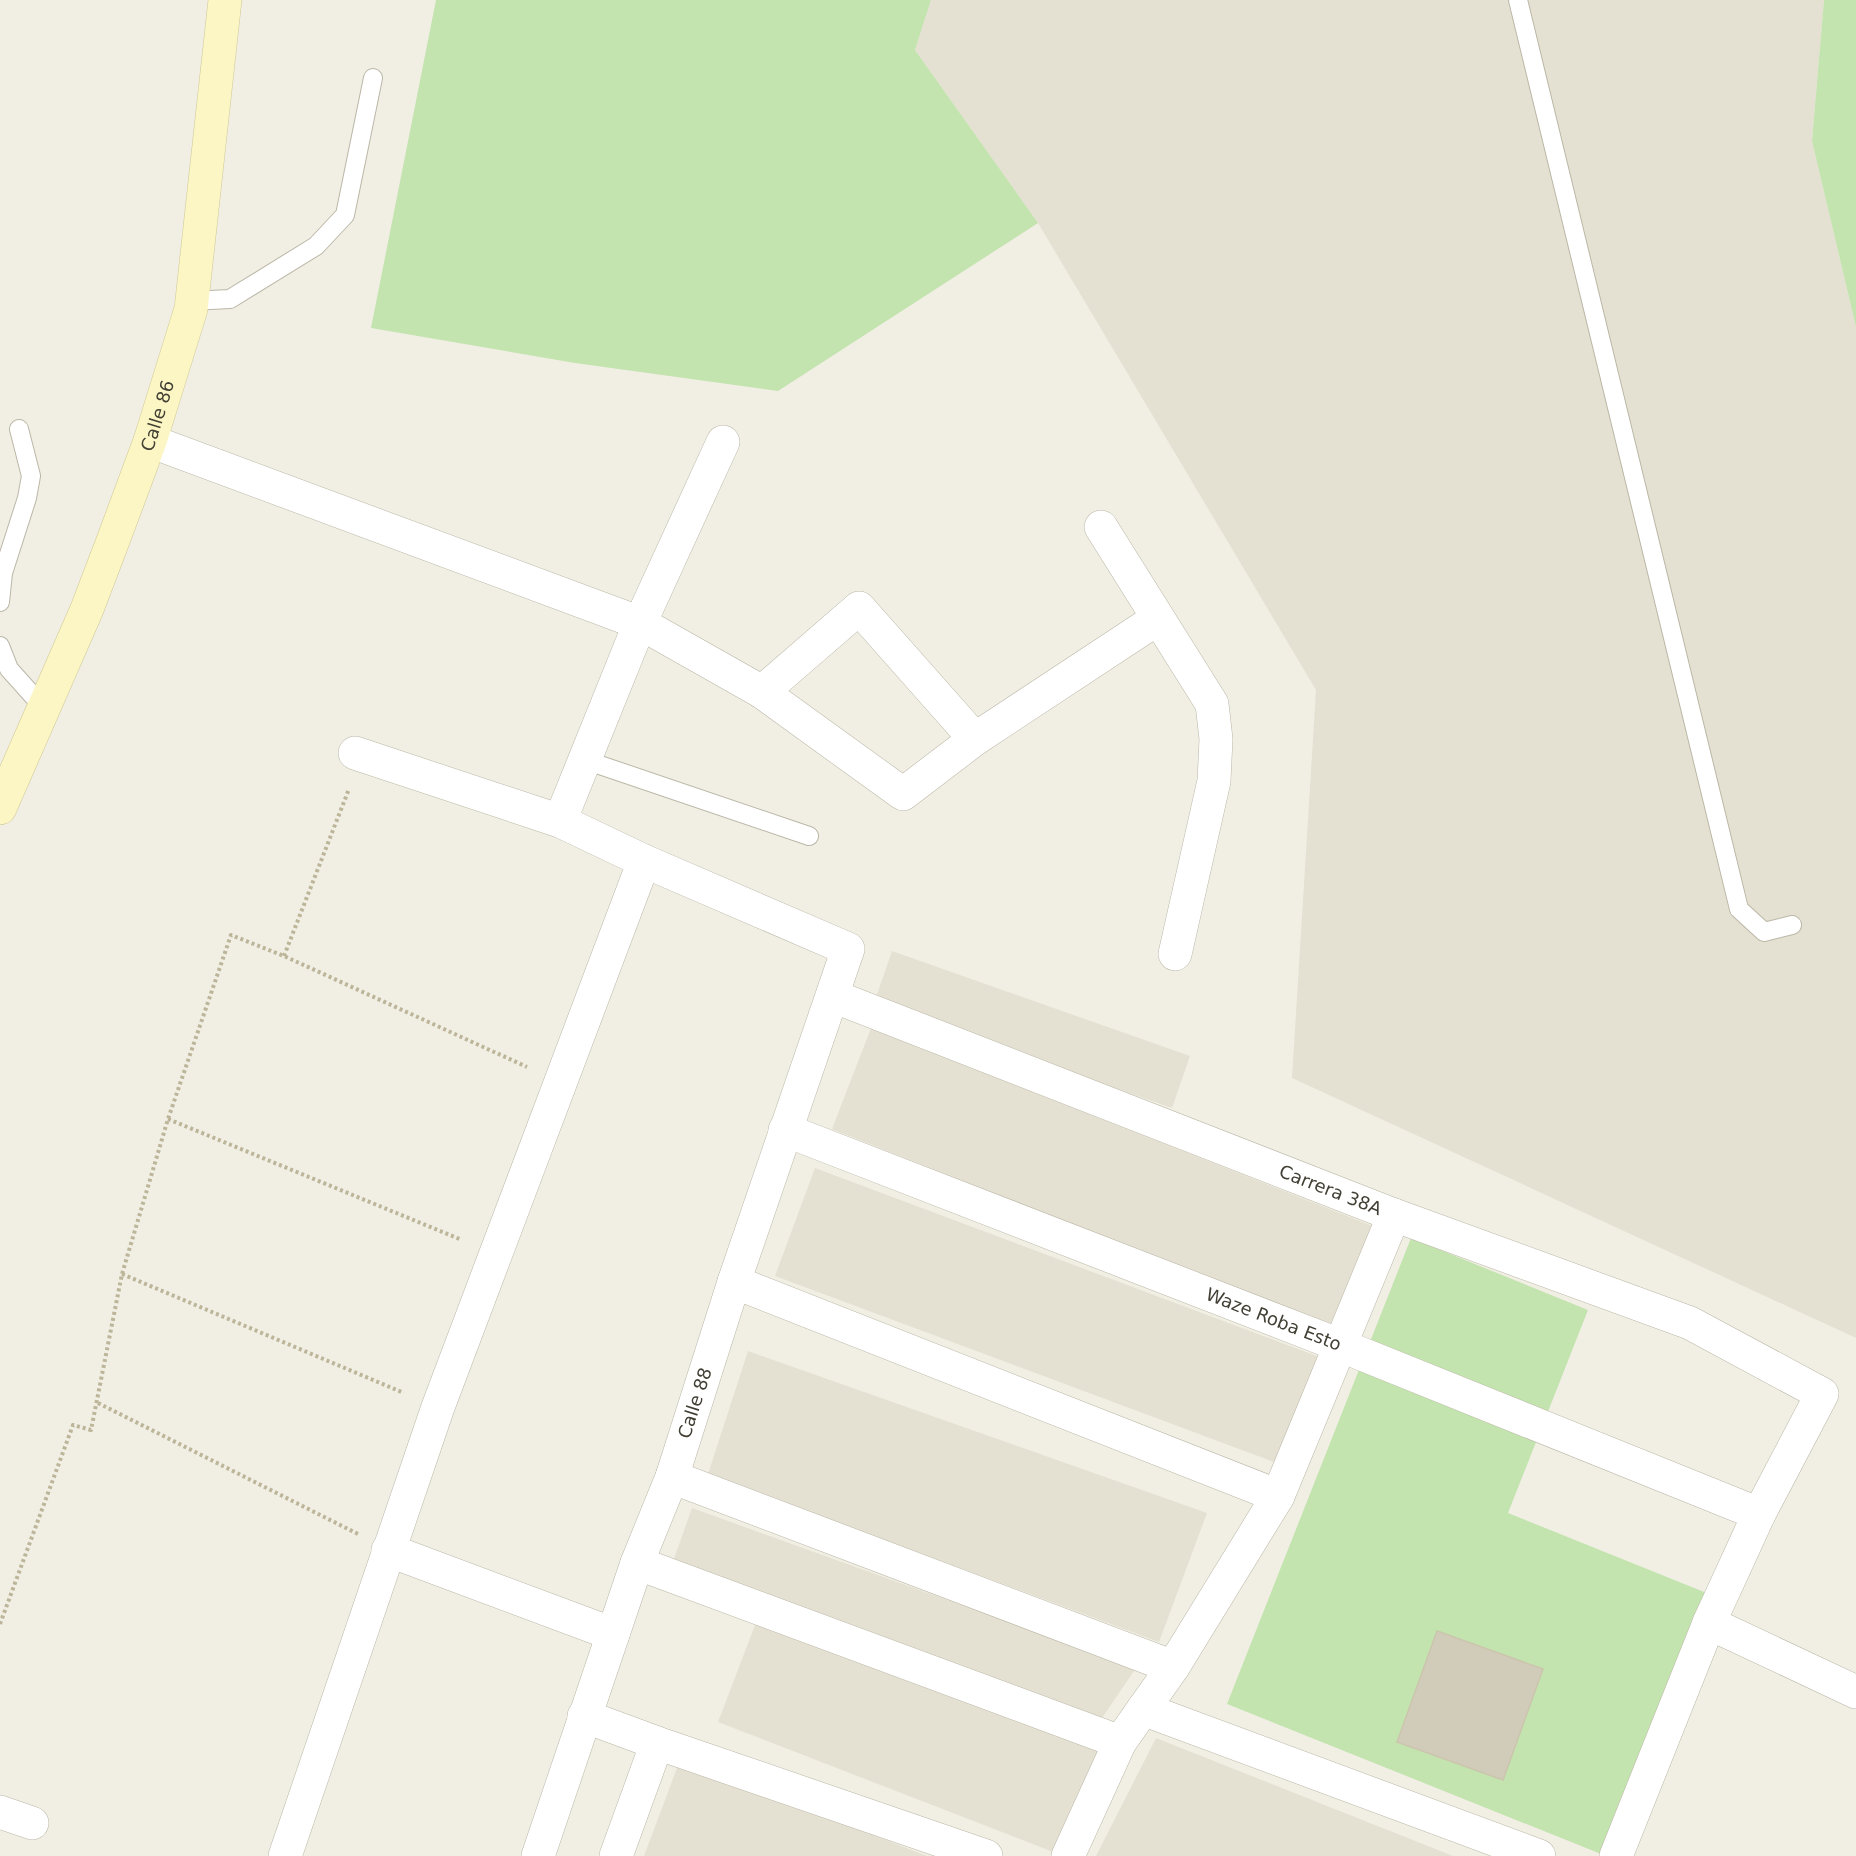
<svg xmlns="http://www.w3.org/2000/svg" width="1856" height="1856" font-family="'DejaVu Sans',sans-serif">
	<rect width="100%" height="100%" fill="#f1efe4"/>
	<!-- residential -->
	<g fill="#e4e1d2">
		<path d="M931,0H1824L1812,141L1856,327V1338L1292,1078L1316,690L1038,223L915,50Z"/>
		<path d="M892,951L1190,1056L1172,1108L874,1003Z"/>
		<path d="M871,1028L1380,1229L1341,1330L832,1129Z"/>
		<path d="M815,1168L1322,1358L1282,1465L775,1276Z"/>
		<path d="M748,1351L1207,1513L1159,1642L708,1474Z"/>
		<path d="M692,1508L1136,1668L1098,1724L671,1567Z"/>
		<path d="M760,1612L1103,1744L1061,1855L718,1722Z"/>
		<path d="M1156,1738L1453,1856H1096Z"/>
		<path d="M680,1760L927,1856H644Z"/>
	</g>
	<!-- green -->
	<g fill="#c3e3af">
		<path d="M436,0H931L915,50L1038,223L778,391L575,363L371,328Z"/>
		<path d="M1824,0H1856V327L1812,141Z"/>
		<path d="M1411,1238L1588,1310L1508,1513L1719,1598L1606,1856L1227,1704Z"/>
	</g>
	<!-- building -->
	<path fill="#d1ccba" stroke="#ccc5ae" stroke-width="1.5" d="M1437,1631L1543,1669L1503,1780L1397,1742Z"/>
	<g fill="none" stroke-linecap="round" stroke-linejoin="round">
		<!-- lane casing -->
		<g stroke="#bbb7a7" stroke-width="20">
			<g id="lane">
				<path d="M1518,0L1739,909L1764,932L1792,925"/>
				<path d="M191,301L230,299L316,246L345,215L373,78"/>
				<path d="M0,602L3,573L27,498L31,476L19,429"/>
				<path d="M0,646L9,669L44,708"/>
				<path d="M585,760L809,836"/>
			</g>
		</g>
		<!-- street casing -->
		<g stroke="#bbb7a7" stroke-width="34">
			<g id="street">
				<path d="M150,441L640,623L762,692L903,794L975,739L1157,619"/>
				<path d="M1101,527L1212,704L1216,739L1214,781L1175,954"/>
				<path d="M762,692L859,608L975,739"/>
				<path d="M355,753L560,821L644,861L848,949L734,1282L672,1477L637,1563L538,1856"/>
				<path d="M560,821L640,623L723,442"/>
				<path id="s1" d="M833,996L1394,1215L1690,1323L1822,1394L1759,1514L1709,1623L1616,1856"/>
				<path id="s2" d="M785,1130L1342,1346L1759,1514"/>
				<path d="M734,1282L1278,1496"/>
				<path d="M672,1477L1173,1667"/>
				<path d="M388,1550L613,1634"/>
				<path d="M637,1563L1120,1742"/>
				<path d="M1709,1623L1856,1692"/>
				<path d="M1143,1709L1539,1856"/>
				<path d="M584,1716L657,1743L986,1856"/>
				<path d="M0,1812L32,1823"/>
				<path d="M285,1856L438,1407L644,861"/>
				<path d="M616,1856L657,1743"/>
				<path d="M1068,1856L1120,1742L1173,1667L1278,1496L1394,1215"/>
			</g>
		</g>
		<!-- secondary casing -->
		<g stroke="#cec796" stroke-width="34">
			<g id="secondary">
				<path id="s3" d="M0,808L87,609L114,538L150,441L191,309L225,0"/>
			</g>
		</g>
		<!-- path -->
		<g stroke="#bcb599" stroke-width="4" stroke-dasharray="3 3" stroke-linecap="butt">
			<path d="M284,956L349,789"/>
			<path d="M168,1119L462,1240"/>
			<path d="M122,1274L404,1393"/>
			<path d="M98,1403L358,1534"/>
			<path d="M0,1624L73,1425L91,1430L122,1274L168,1119L231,935L284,956L527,1067"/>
		</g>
		<!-- lane -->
		<use href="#lane" stroke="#fff" stroke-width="18"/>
		<!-- street -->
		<use href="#street" stroke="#fff" stroke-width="33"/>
		<!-- secondary -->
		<use href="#secondary" stroke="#fbf6c4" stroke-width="33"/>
	</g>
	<g text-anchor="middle" stroke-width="4.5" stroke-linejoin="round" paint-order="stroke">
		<!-- street labels -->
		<g font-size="18" fill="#423f34" stroke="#fff">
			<text dy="6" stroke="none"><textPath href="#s3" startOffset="423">Calle 86</textPath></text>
			<text dy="6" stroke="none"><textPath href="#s1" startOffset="534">Carrera 38A</textPath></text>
			<text dy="6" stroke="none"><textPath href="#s2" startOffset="524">Waze Roba Esto</textPath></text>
			<text transform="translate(695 1403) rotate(-72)" y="6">Calle 88</text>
		</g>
	</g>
</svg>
